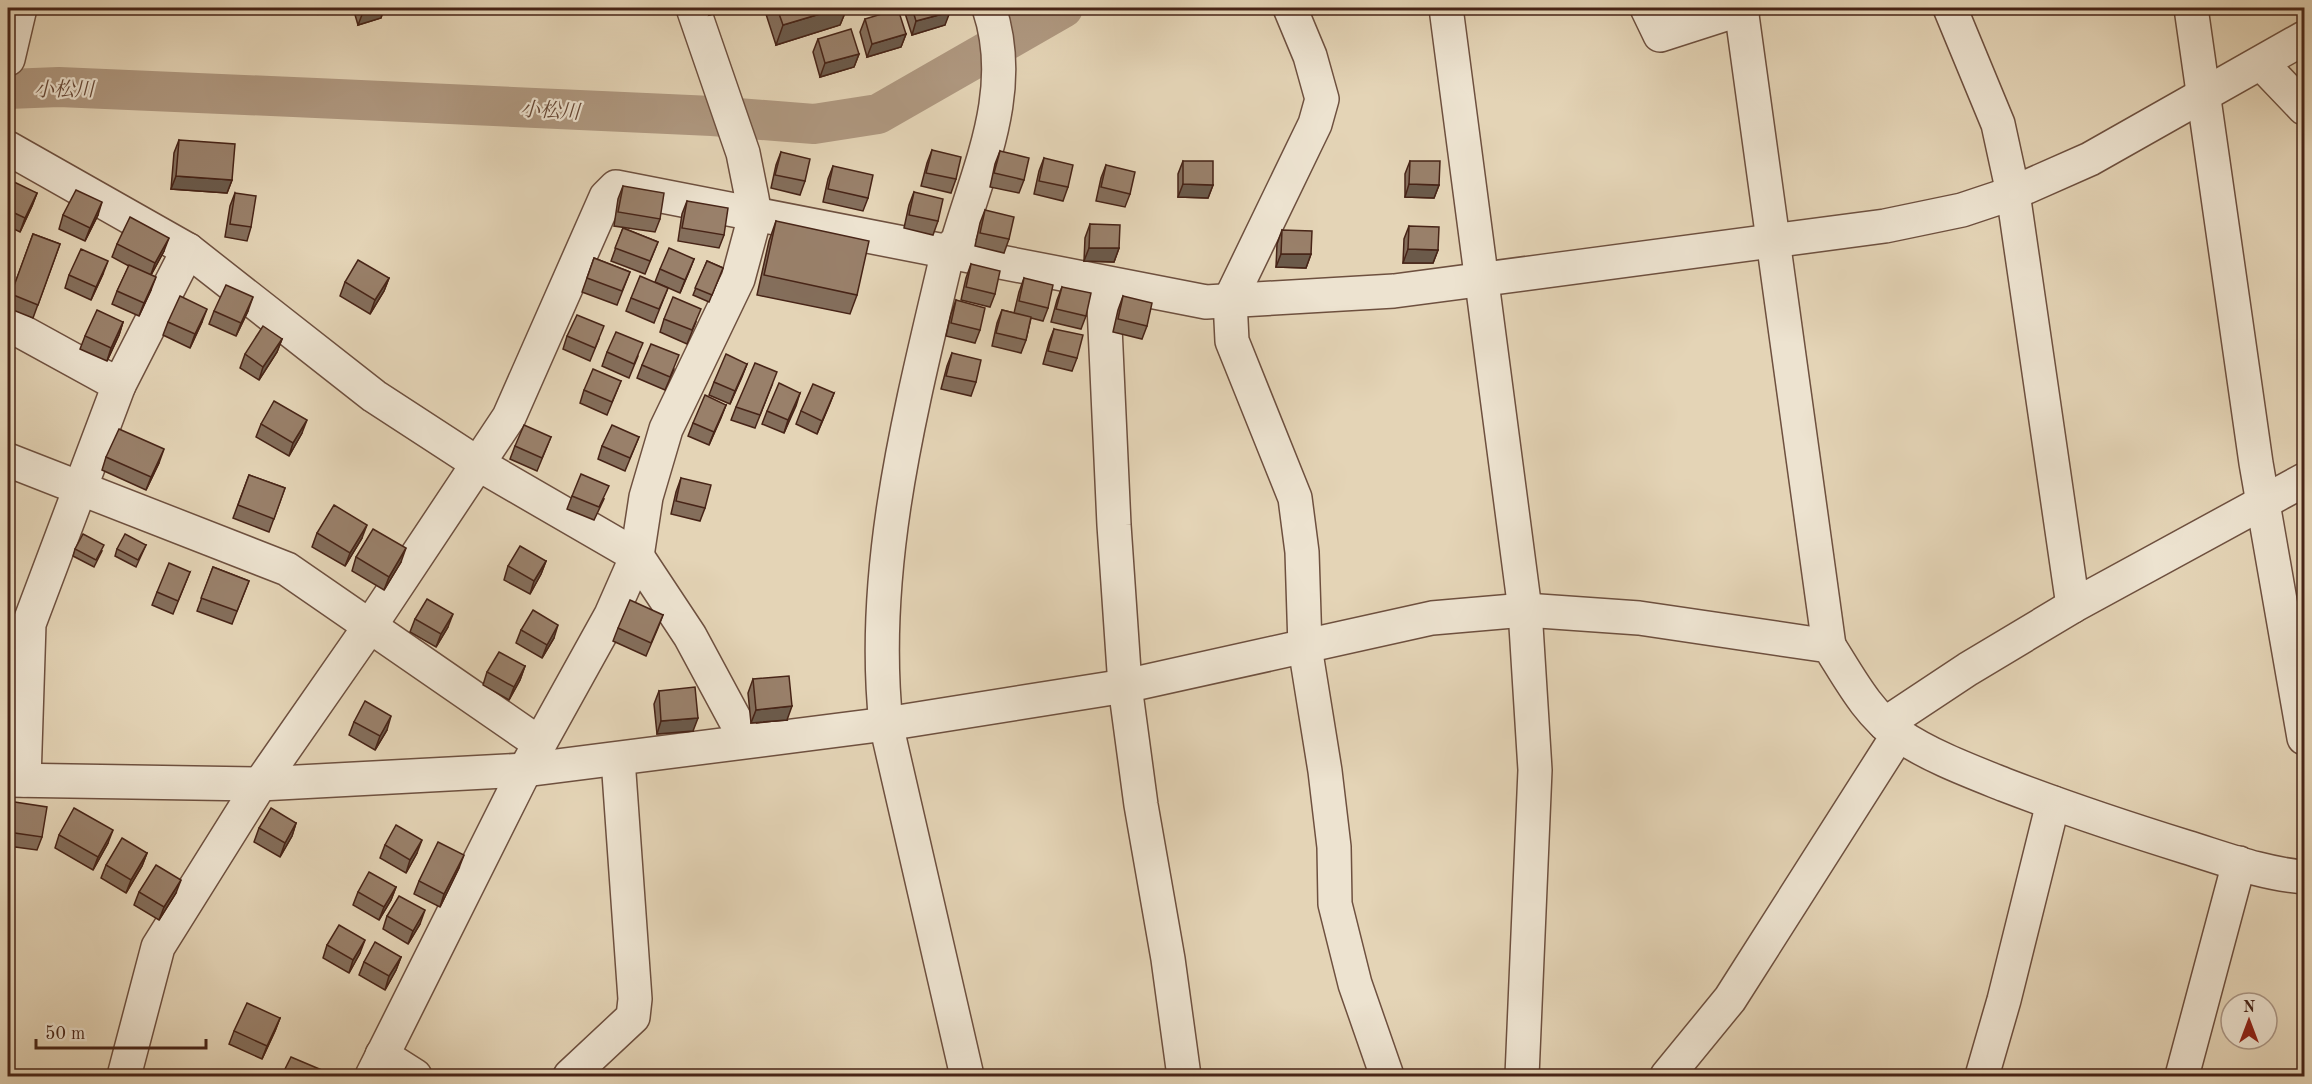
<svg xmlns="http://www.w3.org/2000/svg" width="2312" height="1084" font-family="'Old Standard TT','Noto Serif JP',serif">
	<rect width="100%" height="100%" fill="#e4d4b6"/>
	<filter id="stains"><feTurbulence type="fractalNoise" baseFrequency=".00333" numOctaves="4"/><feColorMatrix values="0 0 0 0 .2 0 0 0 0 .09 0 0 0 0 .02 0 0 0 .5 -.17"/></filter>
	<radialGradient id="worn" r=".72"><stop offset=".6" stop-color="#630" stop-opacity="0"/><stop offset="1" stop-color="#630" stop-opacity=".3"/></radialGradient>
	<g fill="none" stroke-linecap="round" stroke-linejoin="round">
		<!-- river -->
		<path stroke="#af9880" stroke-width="40" d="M8,89L59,87L316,98L712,116L814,124L878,114L1063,8"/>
		<!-- minor casing -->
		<g stroke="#6e503f" stroke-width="36">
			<g id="minor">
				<path d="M1290,8L1310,56L1322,99L1315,124L1230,300L1232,341L1295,498L1302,552L1305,647L1325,771L1334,847L1335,904L1355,984L1387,1076"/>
				<path d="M1446,8L1525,610L1535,770L1522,1076"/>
				<path d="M1647,8L1660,35L1744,8"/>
				<path d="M1741,8L1829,646"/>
				<path d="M1950,8L1998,124L2013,193L2073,606"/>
				<path d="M2191,8L2256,463L2304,738"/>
				<path d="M8,59L20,8"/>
				<path d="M2262,64L2304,108"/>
				<path d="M8,148L188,250"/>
				<path d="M1103,283L1114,525L1125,686L1141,805L1168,959L1184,1076"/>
				<path d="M8,324L119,385L188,250L374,396L480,465L637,556L690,636L746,740"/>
				<path d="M8,460L287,569L539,743"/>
				<path d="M1885,724L1968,669L2073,606L2304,480"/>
				<path d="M8,780L260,784L525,770L886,724L1125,686L1432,618L1525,610L1639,618L1829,646C1849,677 1867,713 1899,735C1930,756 1970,771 2005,785C2065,808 2125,828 2186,847C2225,859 2264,874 2304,877"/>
				<path d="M24,780L29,624L119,385"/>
				<path d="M382,1055L415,1076"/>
				<path d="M124,1076L158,947L260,784L370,626L509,417L606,197L616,187L1206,302L1394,291L1885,226L1962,210L2013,193L2090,159L2304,38"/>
				<path d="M372,1076L525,770L611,615L637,556L646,497L666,429L738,279L755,216L752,198L743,153L693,8"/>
				<path d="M570,1076L633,1017L635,999L618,759"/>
				<path d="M967,1076L886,724C869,565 912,405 948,251L958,240C981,163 1016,88 989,8"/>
				<path d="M1667,1076L1730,999L1898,735"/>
				<path d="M1982,1076L2004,1000L2053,803"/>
				<path d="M2182,1076L2239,863"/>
			</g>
		</g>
		<!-- minor -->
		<use href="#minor" stroke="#ede3d0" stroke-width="33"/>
	</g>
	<!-- wall -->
	<g fill="#846e5b" stroke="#472417" stroke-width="1.5">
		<path d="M317,8H341L319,14Z"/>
		<path d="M353,8H384L381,18L358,25Z"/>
		<path d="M707,8H733L709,15Z"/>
		<path d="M764,8H847L840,25L776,45Z"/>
		<path d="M905,8H948L945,25L912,35L904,10Z"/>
		<path d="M865,19L906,34L901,47L867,57L860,32Z"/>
		<path d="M818,39L859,54L854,67L820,77L813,52Z"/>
		<path d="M179,140L232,180L227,193L171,189L174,153Z"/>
		<path d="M932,150L956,179L951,193L921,186L927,163Z"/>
		<path d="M1000,151L1024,180L1019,193L990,187L995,164Z"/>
		<path d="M781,152L805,181L800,195L771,188L776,165Z"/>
		<path d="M1044,158L1068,187L1063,201L1034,194L1039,171Z"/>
		<path d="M1183,161L1213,185L1208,198L1178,197V174Z"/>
		<path d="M1410,161L1439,185L1434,198L1405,197V174Z"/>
		<path d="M1106,165L1130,194L1125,207L1096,201L1101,178Z"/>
		<path d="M833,166L868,198L863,211L823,202L828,179Z"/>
		<path d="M8,186L37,193L32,206L20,232L8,226Z"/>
		<path d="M623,186L660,219L655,232L614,226L618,199Z"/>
		<path d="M914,192L938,221L933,235L904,228L909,205Z"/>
		<path d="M235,193L251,227L247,241L225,237L230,206Z"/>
		<path d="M687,201L724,235L719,248L678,241L682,214Z"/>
		<path d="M985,210L1009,239L1004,253L975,246L980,223Z"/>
		<path d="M63,215H98L85,241L59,229Z"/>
		<path d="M776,221L857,295L850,314L757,295L769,241Z"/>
		<path d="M1090,224L1119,248L1114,262L1084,261L1085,238Z"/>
		<path d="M1409,226L1438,250L1433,263H1403L1404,239Z"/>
		<path d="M623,228L658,242L645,274L611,261Z"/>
		<path d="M1282,230L1311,254L1306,268L1276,267L1277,244Z"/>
		<path d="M33,234L60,244L33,318L8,308V303Z"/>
		<path d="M117,244L164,251L151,275V290L139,316L112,304L117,291L129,266L112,257Z"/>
		<path d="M594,258L630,272L617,305L582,292Z"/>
		<path d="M694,259L680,293L655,282L660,269Z"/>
		<path d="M707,261L723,268L709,302L693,295Z"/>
		<path d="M971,264L995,294L990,307L961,300L966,278Z"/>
		<path d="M103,274L91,300L65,288L69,275Z"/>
		<path d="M389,278L384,291L370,314L340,296L345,282Z"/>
		<path d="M1024,278L1048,308L1043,321L1031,318L1026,340L1021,353L992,346L997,323L1002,310L1014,313L1019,292Z"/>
		<path d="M1062,287L1086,316L1081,329L1051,322L1057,300Z"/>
		<path d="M668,288L654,323L626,311L631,298Z"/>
		<path d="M1123,296L1147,326L1142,339L1113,332L1118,310Z"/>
		<path d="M956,300L980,330L975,343L946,336L951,314Z"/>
		<path d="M214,311H248L236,336L209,324Z"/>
		<path d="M664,319L696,322L687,344L660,332Z"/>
		<path d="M123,322L119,335L107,361L80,349L85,336Z"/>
		<path d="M168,322H202L190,348L163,335Z"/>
		<path d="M1054,329L1077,358L1072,371L1043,364L1049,342Z"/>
		<path d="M567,336L599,339L590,361L563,349Z"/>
		<path d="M282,339L277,352L259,380L240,368L245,354Z"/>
		<path d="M607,352L638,356L629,378L602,366Z"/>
		<path d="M952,353L976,382L971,396L941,389L947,366Z"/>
		<path d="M747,364L730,404L709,395L714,382Z"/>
		<path d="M642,365L674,369L665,390L637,378Z"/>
		<path d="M621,381L607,415L580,403L584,390Z"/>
		<path d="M772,385L755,428L731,420L736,407Z"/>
		<path d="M800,393L784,433L762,424L767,411Z"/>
		<path d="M834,393L817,434L796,424L801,411Z"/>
		<path d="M726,405L709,445L688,436L693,423Z"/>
		<path d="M261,424L302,433L289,456L256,437Z"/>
		<path d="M551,437L537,471L510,459L515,446Z"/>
		<path d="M639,437L625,471L598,459L602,446Z"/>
		<path d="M106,457L159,463L146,490L102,470Z"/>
		<path d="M249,475L285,488L269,532L233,518Z"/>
		<path d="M681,478L705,508L700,521L671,514L676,492Z"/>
		<path d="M572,496L604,499L594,520L567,509Z"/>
		<path d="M317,533L362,538L345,566L312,547Z"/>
		<path d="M146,545L136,567L115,556L117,549Z"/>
		<path d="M75,549L102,551L94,567L73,556Z"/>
		<path d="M356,557L401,562L384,590L352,571Z"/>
		<path d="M546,561L541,574L530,594L504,580L508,566Z"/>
		<path d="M213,567L249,581L232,624L197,611Z"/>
		<path d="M190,572L173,614L152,605L157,592Z"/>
		<path d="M663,615L658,628L646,656L613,641L618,628Z"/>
		<path d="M415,619L448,627L436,647L410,632Z"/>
		<path d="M521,630L554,638L542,658L516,643Z"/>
		<path d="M525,666L520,680L509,700L483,685L487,672Z"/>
		<path d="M753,679L787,720L751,723L748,693Z"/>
		<path d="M659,691L693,731L657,734L654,704Z"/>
		<path d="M354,722L387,730L375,750L349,735Z"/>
		<path d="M8,801L42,837L37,850L8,846Z"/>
		<path d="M296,823L292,836L280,857L254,842L259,828Z"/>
		<path d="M59,835L108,843L93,870L55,848Z"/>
		<path d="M385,845L417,853L406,873L380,858Z"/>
		<path d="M147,853L142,866L126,893L101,878L106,865Z"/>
		<path d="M459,868L440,907L414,894L419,881Z"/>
		<path d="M396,887L391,900L379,920L353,905L358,892Z"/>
		<path d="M139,892L176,893L159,920L134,905Z"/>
		<path d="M387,916L420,924L408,944L383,929Z"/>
		<path d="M327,945L360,953L349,973L323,958Z"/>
		<path d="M401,957L396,970L385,990L359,975L364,962Z"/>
		<path d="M280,1018L275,1031L262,1059L229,1044L234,1031Z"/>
	</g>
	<!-- shaded-wall -->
	<g fill="#6b5a4a" stroke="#472417" stroke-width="1.5">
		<path d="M322,8H341L319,14Z"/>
		<path d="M376,8H384L381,18L358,25L363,12Z"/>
		<path d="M712,8H733L709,15Z"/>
		<path d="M840,8H847L840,25L776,45L783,25Z"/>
		<path d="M950,12L945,25L912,35L916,21Z"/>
		<path d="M906,34L901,47L867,57L872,44Z"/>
		<path d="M859,54L854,67L820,77L825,63Z"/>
		<path d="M176,176L232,180L227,193L171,189Z"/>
		<path d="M1183,184L1213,185L1208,198L1178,197Z"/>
		<path d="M1409,184L1439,185L1434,198L1405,197Z"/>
		<path d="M37,193L32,206L20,232L25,218Z"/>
		<path d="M102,202L98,215L85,241L90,228Z"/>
		<path d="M169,238L164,251L150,277L155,263Z"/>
		<path d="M1089,248H1119L1114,262L1084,261Z"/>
		<path d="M1408,249L1438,250L1433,263H1403Z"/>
		<path d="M1281,254H1311L1306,268L1276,267Z"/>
		<path d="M694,259L689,272L680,293L685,280Z"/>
		<path d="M108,261L103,274L91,300L96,287Z"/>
		<path d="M156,277L151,290L139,316L144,303Z"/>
		<path d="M389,278L384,291L370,314L375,300Z"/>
		<path d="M253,297L248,311L236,336L241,323Z"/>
		<path d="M207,309L202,322L190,348L195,334Z"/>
		<path d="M123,322L119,335L107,361L111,348Z"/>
		<path d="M282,339L277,352L259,380L263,367Z"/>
		<path d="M747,364L742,377L730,404L735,391Z"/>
		<path d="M800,393L796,406L784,433L788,420Z"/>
		<path d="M834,393L829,406L817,434L822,421Z"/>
		<path d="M726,405L721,418L709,445L714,432Z"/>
		<path d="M307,420L302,433L289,456L293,443Z"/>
		<path d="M164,449L159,463L146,490L151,477Z"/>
		<path d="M367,525L362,538L345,566L350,553Z"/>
		<path d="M406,548L401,562L384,590L389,577Z"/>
		<path d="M546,561L541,574L530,594L534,581Z"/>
		<path d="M453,614L448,627L436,647L441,634Z"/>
		<path d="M558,625L554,638L542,658L547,645Z"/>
		<path d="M525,666L520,680L509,700L514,687Z"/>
		<path d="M8,672H11L8,681Z"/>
		<path d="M792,706L787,720L751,723L756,710Z"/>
		<path d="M391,716L387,730L375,750L380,736Z"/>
		<path d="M698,718L693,731L657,734L661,721Z"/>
		<path d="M296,823L292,836L280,857L285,843Z"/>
		<path d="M113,830L108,843L93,870L98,857Z"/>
		<path d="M422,840L417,853L406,873L410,860Z"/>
		<path d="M147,853L142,866L126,893L131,880Z"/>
		<path d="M464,855L459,868L440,907L444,894Z"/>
		<path d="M181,880L176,893L159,920L164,907Z"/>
		<path d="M396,887L391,900L379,920L384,907Z"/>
		<path d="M425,910L420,924L408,944L413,931Z"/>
		<path d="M365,940L360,953L349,973L353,960Z"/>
		<path d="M401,957L396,970L385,990L389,976Z"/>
		<path d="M280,1018L275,1031L262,1059L267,1046Z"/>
	</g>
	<!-- building -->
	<g fill="#99806a" stroke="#472417" stroke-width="1.5">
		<path d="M362,8H376L363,12Z"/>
		<path d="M777,8H840L783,25Z"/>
		<path d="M912,8H948L950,12L916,21Z"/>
		<path d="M898,9L906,34L872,44L865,19Z"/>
		<path d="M851,29L859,54L825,63L818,39Z"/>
		<path d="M179,140L235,144L232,180L176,176Z"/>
		<path d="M932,150L961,157L956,179L926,173Z"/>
		<path d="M1000,151L1029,158L1024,180L994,173Z"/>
		<path d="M781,152L810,159L805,181L775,175Z"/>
		<path d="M1044,158L1073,165L1068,187L1039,181Z"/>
		<path d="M1183,161H1213V185L1183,184Z"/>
		<path d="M1410,161H1440L1439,185L1409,184Z"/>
		<path d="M1106,165L1135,172L1130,194L1101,187Z"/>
		<path d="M833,166L873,175L868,198L828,189Z"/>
		<path d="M10,180L37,193L25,218L8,210V186Z"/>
		<path d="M623,186L664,193L660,219L618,212Z"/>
		<path d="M76,190L102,202L90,228L63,215Z"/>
		<path d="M914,192L943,199L938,221L909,215Z"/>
		<path d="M235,193L256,196L251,227L230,224Z"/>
		<path d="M687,201L728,208L724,235L682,228Z"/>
		<path d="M985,210L1014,217L1009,239L980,233Z"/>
		<path d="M130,217L169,238L155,263L117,244Z"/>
		<path d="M776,221L869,241L857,295L764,275Z"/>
		<path d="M1090,224L1120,225L1119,248H1089Z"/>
		<path d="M1409,226L1439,227L1438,250L1408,249Z"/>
		<path d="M623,228L658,242L650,261L615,248Z"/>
		<path d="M1282,230L1312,231L1311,254H1281Z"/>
		<path d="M33,234L60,244L38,305L11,294Z"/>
		<path d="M669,248L694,259L685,280L660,269Z"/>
		<path d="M81,249L108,261L96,287L69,275Z"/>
		<path d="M594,258L630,272L622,291L587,278Z"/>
		<path d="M358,260L389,278L375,300L345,282Z"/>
		<path d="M707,261L723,268L712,295L695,288Z"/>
		<path d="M971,264L1000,271L995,294L966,287Z"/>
		<path d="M129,265L156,277L144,303L117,291Z"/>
		<path d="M640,276L668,288L659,309L631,298Z"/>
		<path d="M1024,278L1053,285L1048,308L1019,301Z"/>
		<path d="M226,285L253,297L241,323L214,311Z"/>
		<path d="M1062,287L1091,293L1086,316L1056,309Z"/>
		<path d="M180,296L207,309L195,334L168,322Z"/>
		<path d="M1123,296L1152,303L1147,326L1118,319Z"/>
		<path d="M673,297L701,309L692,330L664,319Z"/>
		<path d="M956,300L985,308L980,330L951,323Z"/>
		<path d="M97,310L123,322L111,348L85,336Z"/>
		<path d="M1002,310L1031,317L1026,340L996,333Z"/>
		<path d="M577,315L604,326L595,348L567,336Z"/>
		<path d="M263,326L282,339L263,367L245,354Z"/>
		<path d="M1054,329L1083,335L1077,358L1048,351Z"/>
		<path d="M616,332L643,343L634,364L607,352Z"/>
		<path d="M651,344L679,355L670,377L642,365Z"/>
		<path d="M952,353L981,360L976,382L946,376Z"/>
		<path d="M726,354L747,364L735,391L714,382Z"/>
		<path d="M755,363L777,372L760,415L736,407Z"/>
		<path d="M593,369L621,381L612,402L584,390Z"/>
		<path d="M779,383L800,393L788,420L767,411Z"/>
		<path d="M813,384L834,393L822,421L801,411Z"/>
		<path d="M705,395L726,405L714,432L693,423Z"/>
		<path d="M274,401L307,420L293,443L261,424Z"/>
		<path d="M524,425L551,437L542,458L515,446Z"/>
		<path d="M612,425L639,437L630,458L602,446Z"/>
		<path d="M119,429L164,449L151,477L106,457Z"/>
		<path d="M581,474L609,486L599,507L572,496Z"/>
		<path d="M249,475L285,488L274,519L238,505Z"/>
		<path d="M681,478L711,485L705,508L676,501Z"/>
		<path d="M334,505L367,525L350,553L317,533Z"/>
		<path d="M373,529L406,548L389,577L356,557Z"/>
		<path d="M83,534L104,545L96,560L75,549Z"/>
		<path d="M125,534L146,545L138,560L117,549Z"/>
		<path d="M520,546L546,561L534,581L508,566Z"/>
		<path d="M169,563L190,572L178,601L157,592Z"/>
		<path d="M213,567L249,581L237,611L201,598Z"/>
		<path d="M427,599L453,614L441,634L415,619Z"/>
		<path d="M630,600L663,615L651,643L618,628Z"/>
		<path d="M533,610L558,625L547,645L521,630Z"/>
		<path d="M8,633H14L11,672H8Z"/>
		<path d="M499,652L525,666L514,687L487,672Z"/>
		<path d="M789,676L792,706L756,710L753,679Z"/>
		<path d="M695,687L698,718L661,721L659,691Z"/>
		<path d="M365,701L391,716L380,736L354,722Z"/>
		<path d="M8,801L47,807L42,837L8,832Z"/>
		<path d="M74,808L113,830L98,857L59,835Z"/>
		<path d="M271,808L296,823L285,843L259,828Z"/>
		<path d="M396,825L422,840L410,860L385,845Z"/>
		<path d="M122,838L147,853L131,880L106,865Z"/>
		<path d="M438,842L464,855L444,894L419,881Z"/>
		<path d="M156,865L181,880L164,907L139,892Z"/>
		<path d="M369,872L396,887L384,907L358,892Z"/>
		<path d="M399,896L425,910L413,931L387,916Z"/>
		<path d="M339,925L365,940L353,960L327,945Z"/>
		<path d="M375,942L401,957L389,976L364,962Z"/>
		<path d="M247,1003L280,1018L267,1046L234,1031Z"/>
		<path d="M291,1057L324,1071L321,1077H281Z"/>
	</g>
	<g text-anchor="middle" stroke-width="4.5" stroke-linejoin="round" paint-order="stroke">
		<!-- water labels -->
		<g font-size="20" font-style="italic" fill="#664736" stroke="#ede3d0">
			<text x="64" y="96">小松川</text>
			<text transform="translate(550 110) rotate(3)" y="7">小松川</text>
		</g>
	</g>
	<!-- margin -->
	<rect width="2312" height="1084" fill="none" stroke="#e4d4b6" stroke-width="30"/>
	<rect x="9" y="9" width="2294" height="1066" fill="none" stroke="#472417" stroke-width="3"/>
	<rect x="15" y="15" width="2282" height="1054" fill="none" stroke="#472417" stroke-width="1.5"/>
	<!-- north arrow -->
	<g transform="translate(2249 1021)"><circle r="28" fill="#ede3d0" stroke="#ab9786" stroke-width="1.5"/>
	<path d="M0-4.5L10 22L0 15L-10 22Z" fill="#8f2418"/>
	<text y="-9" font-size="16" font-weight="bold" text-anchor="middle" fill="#472417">N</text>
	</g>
	<!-- scale -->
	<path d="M36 1039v9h170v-9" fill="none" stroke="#472417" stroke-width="3"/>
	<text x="45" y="1039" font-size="18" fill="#472417" stroke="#ede3d0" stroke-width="4.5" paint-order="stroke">50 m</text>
	<rect width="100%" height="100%" filter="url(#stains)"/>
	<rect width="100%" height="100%" fill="url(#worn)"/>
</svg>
